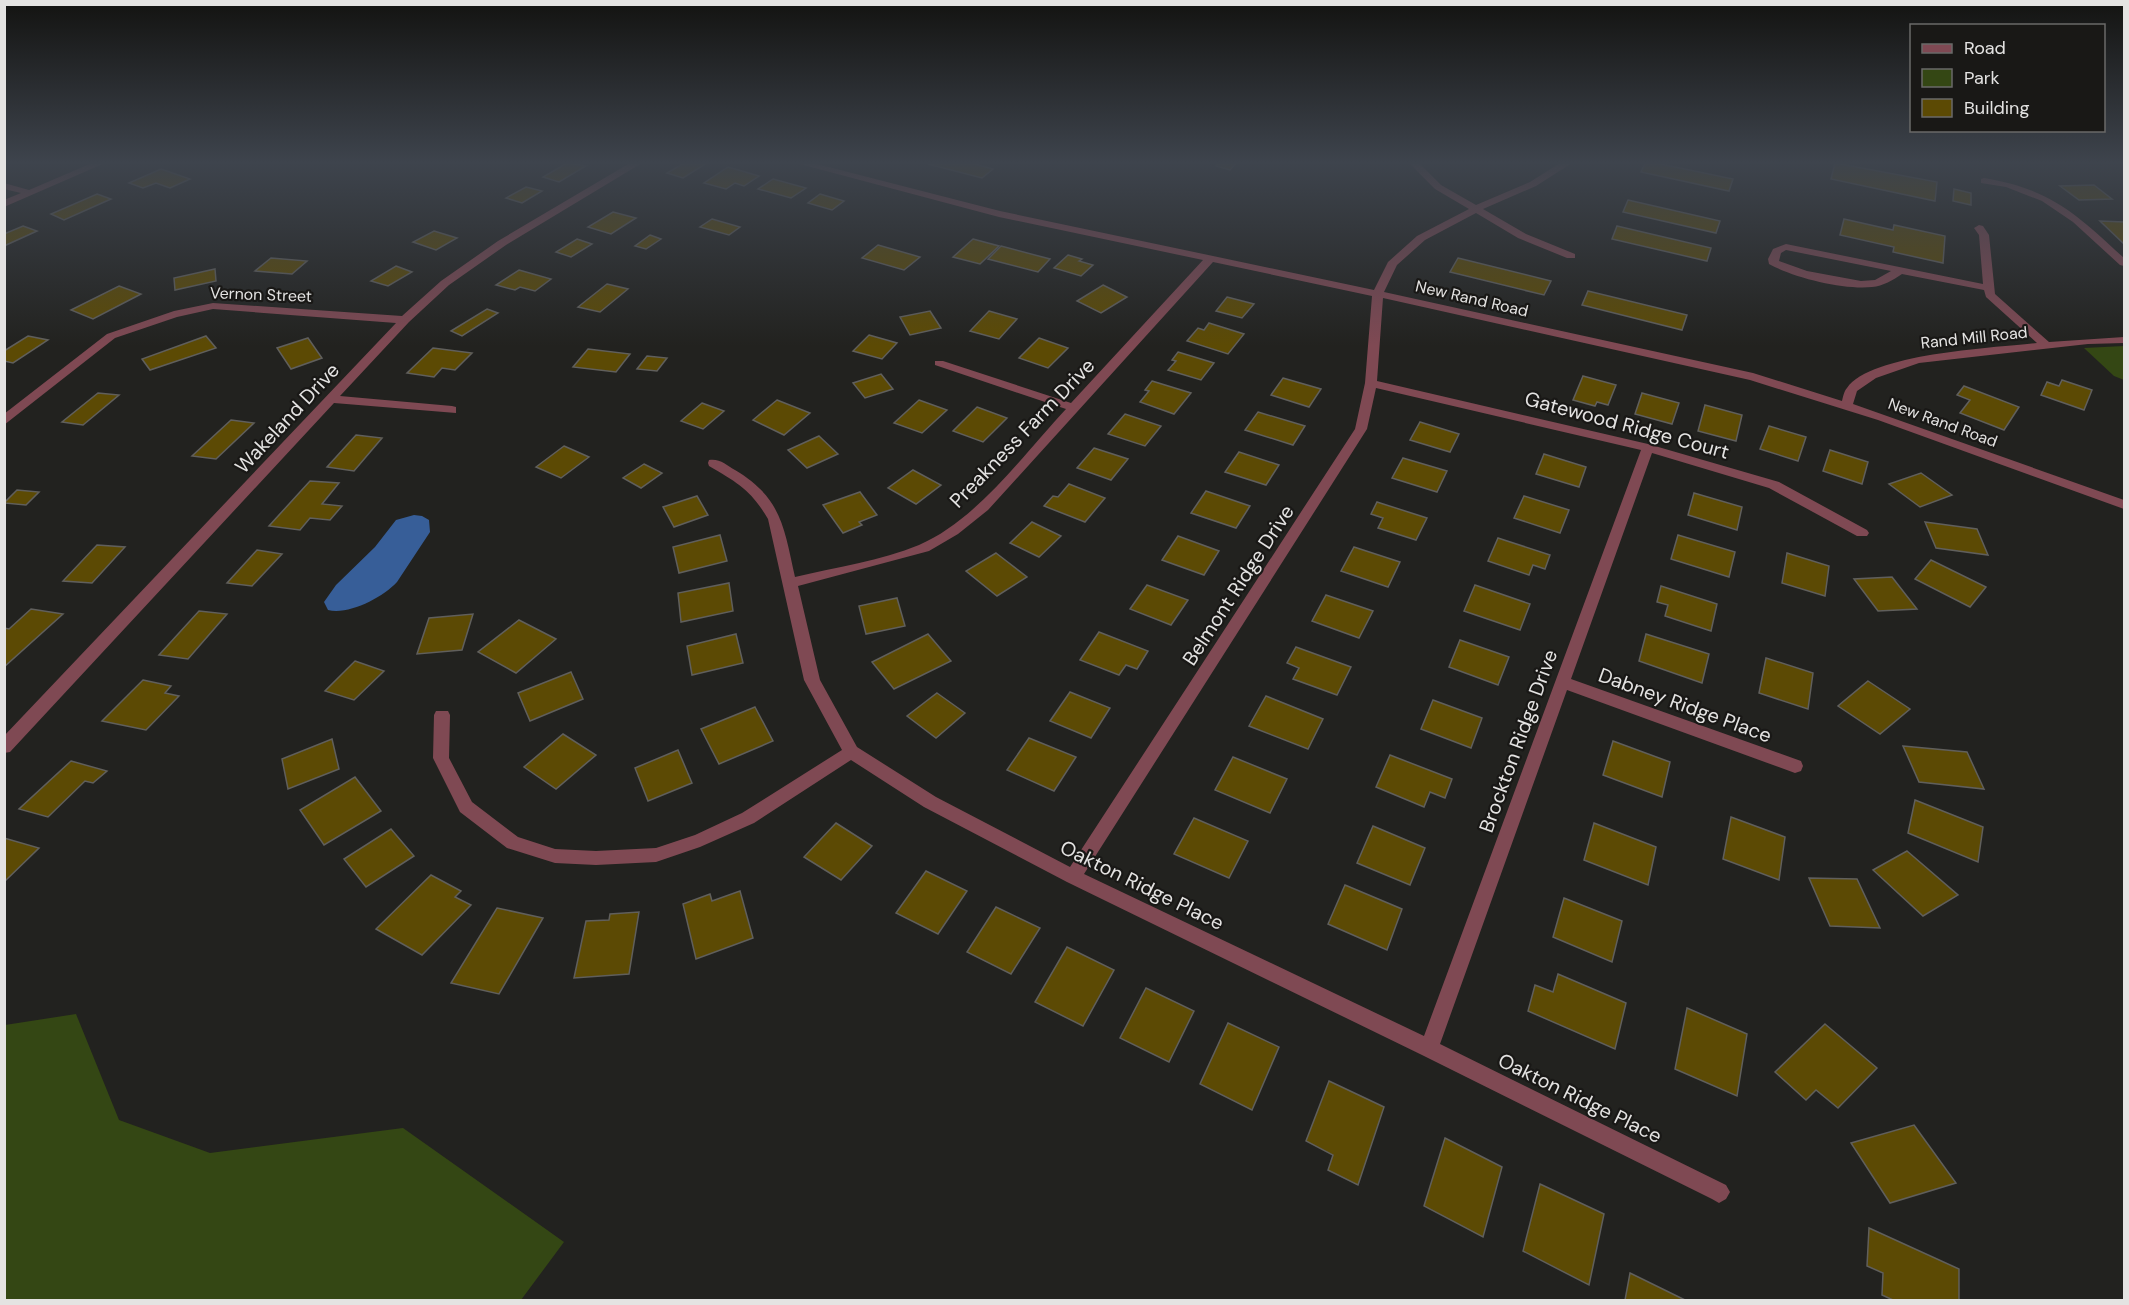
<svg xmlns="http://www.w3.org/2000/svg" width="2129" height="1305" font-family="'DM Sans',sans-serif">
	<rect width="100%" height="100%" fill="#22221f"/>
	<!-- green -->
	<g fill="#344714">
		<path d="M2124,346V380L2114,376L2084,348Z"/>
		<path d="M76,1014L119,1120L210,1153L403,1128L564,1242L521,1300H5V1025Z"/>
	</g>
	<!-- water -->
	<path fill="#375e98" d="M414,515L422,516L429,520L430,532L397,582C382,598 349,615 328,610L324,602L336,585L375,547L396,520Z"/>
	<!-- building -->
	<g fill="#5c4a04" stroke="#605f5c" stroke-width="1.5">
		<path d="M567,163L586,166L559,182L543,177Z"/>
		<path d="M684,163H707L683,178L667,173Z"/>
		<path d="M971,163L993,169L982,178L928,164Z"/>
		<path d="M1219,163H1236L1230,170L1216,166Z"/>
		<path d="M1645,163H1656L1733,179L1729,191L1641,172Z"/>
		<path d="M1835,163L1937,182L1935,201L1831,179Z"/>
		<path d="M728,167L759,176L744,186L735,183L726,189L704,183Z"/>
		<path d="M161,169L190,179L170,188L156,183L143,188L129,183Z"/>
		<path d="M773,179L806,188L791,198L758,189Z"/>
		<path d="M2094,185L2112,199L2079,200L2060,186Z"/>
		<path d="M526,187L542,191L522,203L506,198Z"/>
		<path d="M1954,189L1971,193V205L1953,201Z"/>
		<path d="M97,194L111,199L64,220L51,214Z"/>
		<path d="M820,194L844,201L832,210L808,203Z"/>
		<path d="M1628,200L1720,221L1716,233L1623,212Z"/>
		<path d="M613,212L636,218L611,234L588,227Z"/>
		<path d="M712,219L740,227L729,235L700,227Z"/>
		<path d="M1844,219L1893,230L1894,225L1945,236L1943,263L1893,252L1894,247L1840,235Z"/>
		<path d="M2100,221L2124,222V244Z"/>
		<path d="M23,226L37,231L4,246V234Z"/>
		<path d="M1617,226L1711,248L1707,261L1612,239Z"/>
		<path d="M434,231L457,238L436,250L413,242Z"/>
		<path d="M650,235L661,239L646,249L635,246Z"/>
		<path d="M577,239L592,244L571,257L556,252Z"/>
		<path d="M973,239L999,246L980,264L953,257Z"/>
		<path d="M878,245L920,257L904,270L862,258Z"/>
		<path d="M1001,246L1050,259L1038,272L988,259Z"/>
		<path d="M1068,255L1082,259L1079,261L1093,265L1081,276L1054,268Z"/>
		<path d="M271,258L307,261L292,274L255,271Z"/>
		<path d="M1458,258L1551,281L1544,295L1450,272Z"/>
		<path d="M396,266L412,272L388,286L371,281Z"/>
		<path d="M215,269L216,281L175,290L174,278Z"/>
		<path d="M519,270L551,279L535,291L520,287L515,290L496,285Z"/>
		<path d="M607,284L628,289L600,312L578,307Z"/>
		<path d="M1103,285L1127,297L1101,313L1077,301Z"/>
		<path d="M119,286L141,294L93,319L71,310Z"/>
		<path d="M1588,291L1687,315L1682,330L1582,305Z"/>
		<path d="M1227,297L1254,304L1242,318L1216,311Z"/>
		<path d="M487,309L498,313L462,336L451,331Z"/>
		<path d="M930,311L941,328L910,335L900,317Z"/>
		<path d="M989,311L1017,319L999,339L970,331Z"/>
		<path d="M1209,323L1244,334L1228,354L1187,341L1198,328L1204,330Z"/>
		<path d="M869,335L897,343L882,359L853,351Z"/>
		<path d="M28,336L48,340L13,363L4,361V351Z"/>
		<path d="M206,336L216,348L150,370L142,359Z"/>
		<path d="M308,338L322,358L291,369L277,348Z"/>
		<path d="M1039,338L1068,348L1048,368L1019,358Z"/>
		<path d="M433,348L472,353L455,370L442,368L434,377L407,373Z"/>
		<path d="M588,349L630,354L616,372L573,367Z"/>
		<path d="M1178,352L1214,363L1201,380L1168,370L1176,361L1172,360Z"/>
		<path d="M647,356L667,358L657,371L637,369Z"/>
		<path d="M881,374L893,389L865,398L853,383Z"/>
		<path d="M1583,376L1616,385L1608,405L1597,402L1595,406L1573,400Z"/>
		<path d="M1283,378L1321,389L1309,407L1271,395Z"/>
		<path d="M2062,380L2092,390L2084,410L2041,395L2047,382L2059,386Z"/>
		<path d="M1152,381L1191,393L1174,414L1140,402L1149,391L1145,390Z"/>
		<path d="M1964,386L2019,407L2004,430L1960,413L1970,400L1957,395Z"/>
		<path d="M98,393L119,395L83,425L62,422Z"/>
		<path d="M1642,393L1679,403L1672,424L1635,414Z"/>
		<path d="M777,400L810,413L784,435L753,420Z"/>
		<path d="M919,400L947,410L922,433L894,423Z"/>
		<path d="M702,403L724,411L703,429L681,421Z"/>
		<path d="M1705,405L1742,415L1736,441L1698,431Z"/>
		<path d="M977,407L1007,418L983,442L953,431Z"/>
		<path d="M1258,412L1305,426L1293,445L1245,430Z"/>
		<path d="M1125,414L1161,426L1145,446L1108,434Z"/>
		<path d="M231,420L254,423L216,459L192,456Z"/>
		<path d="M1420,422L1459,434L1450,452L1410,440Z"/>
		<path d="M1769,426L1806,437L1798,461L1760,449Z"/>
		<path d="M356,435L382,438L354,471L327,467Z"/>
		<path d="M819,436L838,454L807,468L788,450Z"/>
		<path d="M564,446L589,457L561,478L536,467Z"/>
		<path d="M1094,448L1128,459L1111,480L1077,468Z"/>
		<path d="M1830,450L1868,462L1862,484L1823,471Z"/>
		<path d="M1239,452L1279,465L1266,485L1225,472Z"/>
		<path d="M1544,454L1586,467L1579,487L1536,474Z"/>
		<path d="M1403,458L1447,471L1437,492L1392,478Z"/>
		<path d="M644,464L662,473L641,488L623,478Z"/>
		<path d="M913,470L941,485L916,504L888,488Z"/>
		<path d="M1921,473L1952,495L1920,507L1889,484Z"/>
		<path d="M310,481L339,483L322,504L342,506L330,520L310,518L300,530L269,526Z"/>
		<path d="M1069,484L1105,498L1085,522L1044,506L1053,496L1058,497Z"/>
		<path d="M17,490L39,492L26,505L4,503Z"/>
		<path d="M1206,491L1250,506L1236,528L1191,513Z"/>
		<path d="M860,492L877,515L859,522L862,525L843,533L823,505Z"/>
		<path d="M1694,493L1742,507L1737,530L1688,515Z"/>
		<path d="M697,496L708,515L674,527L663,507Z"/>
		<path d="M1524,496L1569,510L1560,533L1514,518Z"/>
		<path d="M1377,502L1427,518L1416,540L1378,528L1383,518L1371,514Z"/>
		<path d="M1032,522L1061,536L1039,557L1010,543Z"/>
		<path d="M1925,522L1977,529L1988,555L1936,548Z"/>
		<path d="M720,535L727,561L679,573L673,547Z"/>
		<path d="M1678,535L1735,552L1729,577L1671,559Z"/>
		<path d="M1178,536L1219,551L1204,575L1162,560Z"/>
		<path d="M1498,538L1550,555L1545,569L1533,565L1529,575L1488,561Z"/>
		<path d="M97,545L125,547L92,583L63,581Z"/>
		<path d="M1354,547L1400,562L1388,587L1341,571Z"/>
		<path d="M257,550L282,554L252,586L227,583Z"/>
		<path d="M996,553L1027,577L997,596L966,571Z"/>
		<path d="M1787,553L1829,566L1825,596L1782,583Z"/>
		<path d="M1931,560L1986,587L1970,607L1915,579Z"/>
		<path d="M1892,577L1917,609L1878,611L1854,579Z"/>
		<path d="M729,583L733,611L681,622L678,593Z"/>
		<path d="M1147,585L1188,600L1171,625L1130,609Z"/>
		<path d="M1475,585L1530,604L1520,630L1464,611Z"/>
		<path d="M1661,586L1717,604L1711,631L1665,616L1668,605L1657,602Z"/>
		<path d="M1326,595L1373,611L1359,638L1312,621Z"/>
		<path d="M897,598L905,626L866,634L859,606Z"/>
		<path d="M31,609L63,614L4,667V628L9,629Z"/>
		<path d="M199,611L227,614L188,659L159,655Z"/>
		<path d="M473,614L462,650L417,654L429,618Z"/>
		<path d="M519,620L556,639L516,673L478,652Z"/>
		<path d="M1099,632L1148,651L1137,669L1126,665L1119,675L1080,660Z"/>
		<path d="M736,634L743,663L692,675L687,646Z"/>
		<path d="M928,634L951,661L894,689L872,662Z"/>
		<path d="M1646,634L1709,654L1702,683L1639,661Z"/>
		<path d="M1460,640L1509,657L1498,685L1449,667Z"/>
		<path d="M1296,647L1351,667L1337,695L1293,679L1299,668L1287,663Z"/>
		<path d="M1766,658L1813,673L1808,709L1759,693Z"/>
		<path d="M355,661L384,671L354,700L325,691Z"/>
		<path d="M571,672L583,699L530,721L518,693Z"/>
		<path d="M143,680L171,686L165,693L179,696L146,730L102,721Z"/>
		<path d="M1868,681L1910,709L1880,734L1838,706Z"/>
		<path d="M1070,692L1110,708L1091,738L1050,721Z"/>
		<path d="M937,693L965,713L936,738L907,716Z"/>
		<path d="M1266,696L1323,719L1308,749L1249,726Z"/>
		<path d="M1433,700L1482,718L1471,748L1421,729Z"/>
		<path d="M755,707L773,741L719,764L701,729Z"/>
		<path d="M563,734L596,755L556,789L524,767Z"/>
		<path d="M1029,738L1076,757L1054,791L1007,770Z"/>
		<path d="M332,739L339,769L288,789L282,759Z"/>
		<path d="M1613,741L1670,762L1662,797L1603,775Z"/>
		<path d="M1903,746L1967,752L1984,789L1919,782Z"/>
		<path d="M678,750L692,783L648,801L635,768Z"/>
		<path d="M1390,755L1452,779L1445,798L1430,792L1424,807L1376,787Z"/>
		<path d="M1233,757L1287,779L1270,813L1215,790Z"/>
		<path d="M71,761L107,771L93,783L85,781L48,817L19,809Z"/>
		<path d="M355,777L381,811L324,845L300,810Z"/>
		<path d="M1915,800L1983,827L1978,862L1908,833Z"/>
		<path d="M1731,817L1785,837L1779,880L1723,859Z"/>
		<path d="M1194,818L1248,841L1229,878L1174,854Z"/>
		<path d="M836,823L872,846L841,880L804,857Z"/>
		<path d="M1594,823L1656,847L1648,885L1584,860Z"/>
		<path d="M1373,826L1425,848L1410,885L1357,863Z"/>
		<path d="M391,829L414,856L366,887L344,859Z"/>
		<path d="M4,838L39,848L4,882Z"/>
		<path d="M1907,851L1958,895L1923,916L1873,870Z"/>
		<path d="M926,871L967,891L938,934L896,913Z"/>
		<path d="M431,875L461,891L455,897L471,905L422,955L376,929Z"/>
		<path d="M1809,878L1857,879L1880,928L1830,926Z"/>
		<path d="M1345,885L1402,909L1387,950L1328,924Z"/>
		<path d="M740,891L753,938L696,959L683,904L710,894L712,901Z"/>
		<path d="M1564,898L1622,921L1612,962L1553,937Z"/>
		<path d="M996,907L1040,928L1011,974L967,952Z"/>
		<path d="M497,908L543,918L499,994L451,983Z"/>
		<path d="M639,912L629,974L574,978L586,921L609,920L610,914Z"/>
		<path d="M1067,947L1114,970L1083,1026L1035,1002Z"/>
		<path d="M1558,974L1626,1003L1615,1049L1528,1011L1535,985L1553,992Z"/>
		<path d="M1146,988L1194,1011L1169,1062L1120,1038Z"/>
		<path d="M1687,1008L1747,1034L1737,1096L1675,1069Z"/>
		<path d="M1228,1023L1279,1047L1252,1110L1200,1084Z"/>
		<path d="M1825,1024L1877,1068L1838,1108L1816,1090L1806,1100L1775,1072Z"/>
		<path d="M1329,1081L1384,1107L1358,1185L1328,1170L1333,1155L1306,1141Z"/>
		<path d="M1914,1125L1956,1183L1890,1203L1851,1143Z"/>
		<path d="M1445,1138L1502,1167L1483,1237L1424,1206Z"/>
		<path d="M1540,1184L1604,1214L1589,1285L1523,1251Z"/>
		<path d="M1869,1228L1959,1269V1300H1893L1882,1295L1883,1273L1867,1266Z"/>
		<path d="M1630,1273L1685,1300H1625Z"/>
	</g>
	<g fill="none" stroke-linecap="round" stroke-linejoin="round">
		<!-- minor -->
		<g fill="#7f4953" fill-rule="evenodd">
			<path d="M92,163H105L4,207V200L21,193L4,189V183L29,190Z"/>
			<path d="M630,163H642L506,245L449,285L409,322L340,396L452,406L456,407V413L334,403L10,752L4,753V736L396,323L213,309L177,317L115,338L4,425V414L107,334L174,311L213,303L402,316L441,281L498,241Z"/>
			<path d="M796,163H813L1000,211L1374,290L1388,262L1417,236L1469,209L1435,189L1409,163H1419L1441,185L1476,205L1530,182L1560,163H1572L1536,186L1483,209L1526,234L1575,254V258H1567L1518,238L1476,213L1425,240L1397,265L1384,292L1753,373L1842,401C1843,397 1844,391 1847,388C1872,353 1995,348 2037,343L1986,297L1984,290L1902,274C1893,280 1883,286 1872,287C1844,290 1794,278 1769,264L1768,259L1773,249L1786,244L1983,284L1979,235L1974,228L1979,225L1983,226L1989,235L1995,294L2049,342L2124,337V343L2088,344L1919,363L1876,378L1857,391L1853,404L2124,500V509L1878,420L1750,380L1383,298L1377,381L1648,444L1779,482L1867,530L1869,533L1867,536H1857L1769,488L1652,453L1571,679L1801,761L1803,766L1801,771L1795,773L1567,690L1440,1044L1726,1185L1730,1192L1726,1199L1719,1203L1712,1199L1422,1055L1067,882L924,807L851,760L754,823L700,847L656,862L596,865L555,863L507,848L460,812L433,758L434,715L436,711H448L450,715L449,758L472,802L518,837L555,849L596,851L656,848L695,835L742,813L842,750L804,680L768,519C751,490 738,483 709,466L708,463L709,460C719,458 727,465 735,470C782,498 784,528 795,577C836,567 881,561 919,545C977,520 1024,454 1066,409L935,365V361H943L1071,403L1203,260L999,217ZM1786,250L1891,271L1875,280L1861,281L1807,271L1779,261L1781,253ZM1213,262L1372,296L1365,383L1355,429L1070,867L936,797L857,747L820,680L798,586L929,551L958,534L988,510ZM1376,388L1641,450L1424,1036L1084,874L1367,429Z"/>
			<path d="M1984,178C2051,189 2076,214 2124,258V266L2120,265L2073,222L2042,201L2006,187L1981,183V179Z"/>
		</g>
	</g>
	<!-- sky -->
	<linearGradient id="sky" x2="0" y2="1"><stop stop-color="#131311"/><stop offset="0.47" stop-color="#3e444d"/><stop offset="1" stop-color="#3e444d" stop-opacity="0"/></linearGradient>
	<rect width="2129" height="346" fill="url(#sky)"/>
	<g text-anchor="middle" stroke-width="4.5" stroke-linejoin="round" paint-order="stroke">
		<!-- far-street labels -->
		<g font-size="16" fill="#e4e3e2" stroke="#191816">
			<text transform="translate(261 294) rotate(2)" y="6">Vernon Street</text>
			<text transform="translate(1472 298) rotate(13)" y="6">New Rand Road</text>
			<text transform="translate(1974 337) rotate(-6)" y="6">Rand Mill Road</text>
			<text transform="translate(1943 422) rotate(20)" y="6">New Rand Road</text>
		</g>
		<!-- street labels -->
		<g font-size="20" fill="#e4e3e2" stroke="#191816">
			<text transform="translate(287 418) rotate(-47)" y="7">Wakeland Drive</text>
			<text transform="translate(1627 425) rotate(15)" y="7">Gatewood Ridge Court</text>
			<text transform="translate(1022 433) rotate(-46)" y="7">Preakness Farm Drive</text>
			<text transform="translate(1238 585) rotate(-57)" y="7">Belmont Ridge Drive</text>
			<text transform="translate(1685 705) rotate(20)" y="7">Dabney Ridge Place</text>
			<text transform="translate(1518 741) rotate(-70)" y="7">Brockton Ridge Drive</text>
			<text transform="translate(1142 885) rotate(26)" y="7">Oakton Ridge Place</text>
			<text transform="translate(1580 1098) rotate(26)" y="7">Oakton Ridge Place</text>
		</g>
	</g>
	<!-- border -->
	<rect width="2129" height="1305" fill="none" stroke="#e4e3e2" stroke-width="12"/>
	<!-- legend -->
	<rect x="1910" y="24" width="195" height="108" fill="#191816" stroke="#6a6968" stroke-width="1.5"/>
	<rect x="1922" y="44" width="30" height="9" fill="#7f4953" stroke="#6a6968" stroke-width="1.5"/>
	<text x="1964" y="54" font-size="18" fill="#e4e3e2">Road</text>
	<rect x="1922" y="69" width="30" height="18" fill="#344714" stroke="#6a6968" stroke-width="1.5"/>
	<text x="1964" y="84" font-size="18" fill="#e4e3e2">Park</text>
	<rect x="1922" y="99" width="30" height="18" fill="#5c4a04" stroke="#6a6968" stroke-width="1.5"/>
	<text x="1964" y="114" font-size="18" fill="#e4e3e2">Building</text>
</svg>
